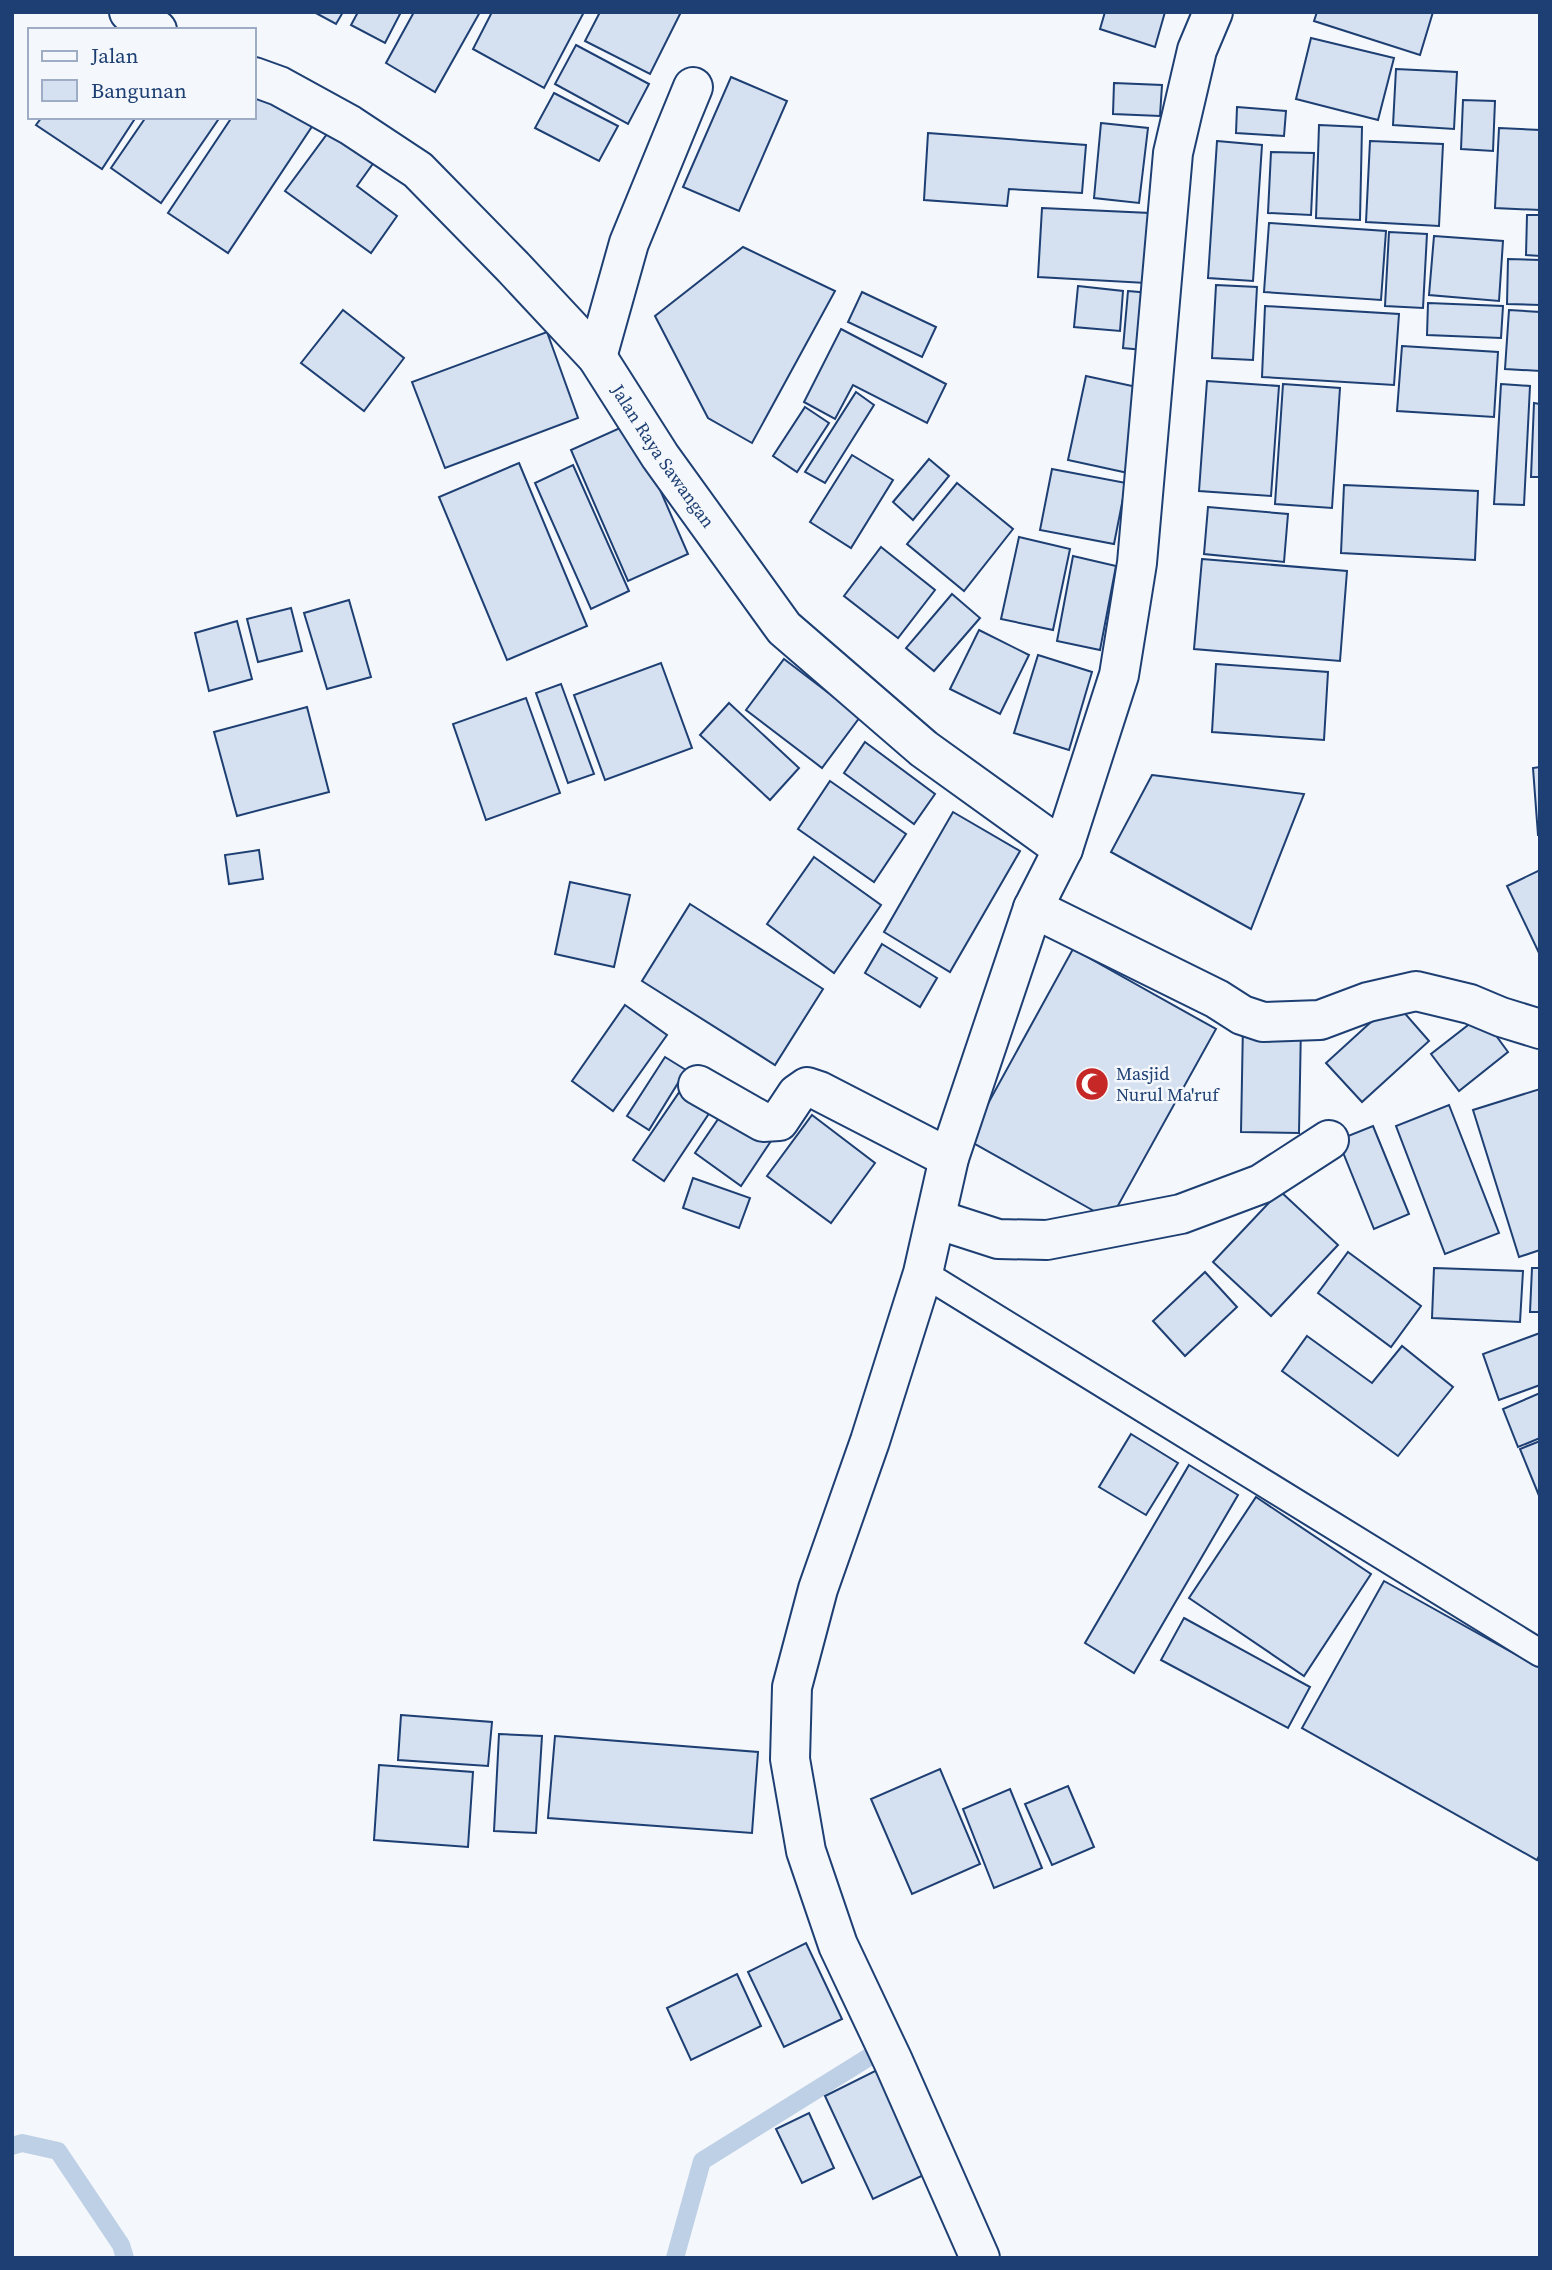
<svg xmlns="http://www.w3.org/2000/svg" width="1552" height="2270" font-family="'Source Serif 4',serif">
	<rect width="100%" height="100%" fill="#f4f7fb"/>
	<g fill="none" stroke-linecap="round" stroke-linejoin="round">
		<!-- stream -->
		<g stroke="#bed0e5" stroke-width="18">
			<path d="M12,2146L22,2143L58,2151L121,2245L125,2258"/>
			<path d="M675,2258L702,2161L890,2044"/>
		</g>
	</g>
	<!-- building -->
	<g fill="#d5e0f0" stroke="#1d3f73" stroke-width="2">
		<path d="M314,12H343L336,24Z"/>
		<path d="M358,12H401L385,43L351,25Z"/>
		<path d="M414,12H480L435,92L386,63Z"/>
		<path d="M492,12H584L544,88L473,49Z"/>
		<path d="M600,12H681L650,74L585,41Z"/>
		<path d="M1105,12H1165L1155,47L1100,29Z"/>
		<path d="M1317,12H1433L1420,55L1314,21Z"/>
		<path d="M1311,38L1394,58L1378,120L1296,99Z"/>
		<path d="M576,45L649,84L628,124L555,84Z"/>
		<path d="M1396,69L1457,72L1454,129L1393,125Z"/>
		<path d="M731,77L787,101L739,211L683,187Z"/>
		<path d="M1114,83L1162,85L1160,116L1113,114Z"/>
		<path d="M254,85L313,125L228,253L168,213L232,117H254Z"/>
		<path d="M554,93L618,126L599,161L535,128Z"/>
		<path d="M1463,100L1495,101L1493,151L1461,149Z"/>
		<path d="M1237,107L1286,111L1284,136L1236,133Z"/>
		<path d="M42,117H136L102,169L36,125Z"/>
		<path d="M146,117H220L161,203L111,168Z"/>
		<path d="M1101,123L1148,128L1139,203L1094,198Z"/>
		<path d="M1319,125L1362,127L1360,220L1316,218Z"/>
		<path d="M333,126L377,158L357,186L397,216L371,253L285,191Z"/>
		<path d="M1499,128L1540,130V210L1495,208Z"/>
		<path d="M928,133L1086,145L1082,193L1009,189L1007,206L924,200Z"/>
		<path d="M1217,141L1262,145L1253,281L1208,278Z"/>
		<path d="M1370,141L1443,144L1439,226L1366,222Z"/>
		<path d="M1271,152L1314,153L1311,215L1268,213Z"/>
		<path d="M1042,208L1150,213L1146,283L1038,277Z"/>
		<path d="M1527,215H1540V256L1526,255Z"/>
		<path d="M1269,223L1386,231L1381,300L1264,292Z"/>
		<path d="M1389,232L1427,234L1423,308L1385,306Z"/>
		<path d="M1434,236L1503,241L1499,301L1429,295Z"/>
		<path d="M743,247L835,291L752,443L708,418L655,316Z"/>
		<path d="M1508,259L1540,260V305L1507,304Z"/>
		<path d="M1216,285L1257,287L1253,360L1212,358Z"/>
		<path d="M1078,286L1123,291L1120,331L1074,327Z"/>
		<path d="M1128,291L1150,293L1143,350L1123,348Z"/>
		<path d="M862,292L936,327L922,357L848,322Z"/>
		<path d="M1428,303L1503,306L1501,338L1427,335Z"/>
		<path d="M1265,306L1399,314L1394,385L1262,377Z"/>
		<path d="M343,310L404,358L364,411L301,363Z"/>
		<path d="M1509,310L1540,312V371L1505,369Z"/>
		<path d="M841,329L946,384L927,423L853,385L835,419L804,402Z"/>
		<path d="M547,332L578,418L445,468L412,382Z"/>
		<path d="M1402,346L1498,352L1494,417L1397,411Z"/>
		<path d="M1086,376L1146,389L1128,473L1068,460Z"/>
		<path d="M1207,381L1279,386L1271,496L1199,491Z"/>
		<path d="M1283,384L1340,388L1332,508L1275,504Z"/>
		<path d="M1501,384L1530,386L1524,505L1494,504Z"/>
		<path d="M856,392L874,405L825,483L805,472Z"/>
		<path d="M1534,403L1540,404V477H1531Z"/>
		<path d="M805,407L829,423L797,472L773,456Z"/>
		<path d="M631,423L688,554L628,581L571,450Z"/>
		<path d="M852,455L893,480L851,548L810,522Z"/>
		<path d="M929,459L949,476L913,520L893,502Z"/>
		<path d="M519,463L587,626L507,660L439,497Z"/>
		<path d="M573,465L629,591L591,609L535,483Z"/>
		<path d="M1052,469L1126,483L1114,544L1040,530Z"/>
		<path d="M957,483L1013,529L964,591L907,544Z"/>
		<path d="M1344,485L1478,491L1475,560L1341,553Z"/>
		<path d="M1208,507L1288,514L1284,562L1204,554Z"/>
		<path d="M1019,537L1070,549L1053,630L1001,619Z"/>
		<path d="M881,547L935,590L898,638L844,596Z"/>
		<path d="M1073,556L1116,566L1100,650L1057,641Z"/>
		<path d="M1202,559L1347,571L1340,661L1194,649Z"/>
		<path d="M952,594L980,618L934,671L906,648Z"/>
		<path d="M349,600L371,677L327,689L304,613Z"/>
		<path d="M291,608L302,651L258,662L247,619Z"/>
		<path d="M237,621L252,679L209,691L195,633Z"/>
		<path d="M979,630L1029,655L1000,714L950,689Z"/>
		<path d="M1038,655L1092,672L1069,750L1014,733Z"/>
		<path d="M784,659L860,717L822,768L746,710Z"/>
		<path d="M661,663L692,748L605,780L574,695Z"/>
		<path d="M1216,664L1328,672L1324,740L1212,732Z"/>
		<path d="M561,684L594,774L568,783L536,693Z"/>
		<path d="M526,698L560,793L486,820L453,724Z"/>
		<path d="M729,703L799,768L770,800L700,735Z"/>
		<path d="M307,707L329,792L237,816L214,732Z"/>
		<path d="M865,742L935,794L914,824L844,773Z"/>
		<path d="M1540,767V835H1538L1533,768Z"/>
		<path d="M1152,775L1304,794L1251,929L1111,852Z"/>
		<path d="M830,781L906,834L874,882L798,829Z"/>
		<path d="M953,812L1020,851L950,972L884,932Z"/>
		<path d="M259,850L263,879L229,884L225,855Z"/>
		<path d="M814,857L881,905L834,973L767,924Z"/>
		<path d="M1540,870V955L1507,886Z"/>
		<path d="M570,882L630,895L614,967L555,954Z"/>
		<path d="M690,904L823,989L775,1065L642,981Z"/>
		<path d="M882,944L937,978L920,1007L865,973Z"/>
		<path d="M1073,949L1216,1029L1110,1220L968,1140Z"/>
		<path d="M1394,1001L1429,1041L1362,1102L1326,1063Z"/>
		<path d="M625,1005L667,1035L613,1111L572,1081Z"/>
		<path d="M1481,1015L1508,1052L1459,1091L1431,1054Z"/>
		<path d="M1243,1024L1301,1025L1299,1133L1241,1132Z"/>
		<path d="M665,1057L686,1070L649,1130L627,1116Z"/>
		<path d="M1540,1089V1250L1519,1257L1473,1110Z"/>
		<path d="M680,1091L710,1112L664,1181L633,1160Z"/>
		<path d="M1449,1105L1499,1233L1445,1254L1396,1126Z"/>
		<path d="M725,1109L771,1141L741,1186L695,1153Z"/>
		<path d="M812,1115L875,1163L831,1223L767,1176Z"/>
		<path d="M1373,1126L1409,1214L1374,1229L1338,1140Z"/>
		<path d="M693,1178L750,1198L739,1228L683,1208Z"/>
		<path d="M1280,1191L1338,1245L1271,1316L1213,1262Z"/>
		<path d="M1348,1252L1421,1306L1391,1347L1318,1293Z"/>
		<path d="M1434,1268L1523,1271L1520,1322L1432,1318Z"/>
		<path d="M1532,1268H1540V1312H1530Z"/>
		<path d="M1205,1272L1237,1307L1185,1356L1153,1321Z"/>
		<path d="M1540,1333V1385L1499,1400L1483,1354Z"/>
		<path d="M1307,1336L1372,1383L1402,1346L1453,1387L1398,1456L1282,1371Z"/>
		<path d="M1540,1393V1438L1518,1447L1503,1409Z"/>
		<path d="M1131,1434L1178,1463L1146,1515L1099,1487Z"/>
		<path d="M1540,1441V1498L1520,1449Z"/>
		<path d="M1189,1465L1238,1495L1134,1673L1085,1643Z"/>
		<path d="M1256,1497L1371,1574L1304,1676L1189,1598Z"/>
		<path d="M1384,1581L1540,1668V1854L1537,1860L1302,1728Z"/>
		<path d="M1184,1618L1310,1687L1288,1728L1161,1660Z"/>
		<path d="M401,1715L492,1722L488,1766L398,1760Z"/>
		<path d="M499,1734L542,1736L536,1833L494,1831Z"/>
		<path d="M555,1736L758,1752L752,1833L548,1818Z"/>
		<path d="M379,1765L473,1772L468,1847L374,1840Z"/>
		<path d="M940,1769L980,1864L912,1894L871,1799Z"/>
		<path d="M1068,1786L1094,1847L1052,1865L1025,1804Z"/>
		<path d="M1010,1789L1042,1868L994,1888L963,1809Z"/>
		<path d="M806,1943L842,2019L784,2047L748,1972Z"/>
		<path d="M737,1974L761,2026L691,2060L667,2008Z"/>
		<path d="M881,2068L930,2172L873,2199L825,2096Z"/>
		<path d="M809,2113L834,2168L802,2183L776,2129Z"/>
	</g>
	<g fill="none" stroke-linecap="round" stroke-linejoin="round">
		<!-- service casing -->
		<g stroke="#1d3f73" stroke-width="30">
			<path id="service" d="M923,1273L1540,1653"/>
		</g>
		<!-- minor casing -->
		<g stroke="#1d3f73" stroke-width="42">
			<g id="minor">
				<path d="M597,357L629,243L693,87"/>
				<path d="M1033,908L1217,999L1242,1015L1263,1022L1320,1020L1368,1002L1416,991L1470,1004L1501,1017L1540,1029"/>
				<path d="M698,1085L763,1122L779,1121L797,1094L807,1087L819,1091L949,1158"/>
				<path d="M936,1219L998,1239L1047,1240L1181,1214L1261,1184L1329,1140"/>
			</g>
		</g>
		<!-- tertiary casing -->
		<g stroke="#1d3f73" stroke-width="42">
			<g id="tertiary">
				<path d="M129,12L157,30"/>
				<path id="s1" d="M254,77L279,86L350,125L418,170L513,267L597,357L660,456L784,628L924,749L1063,849"/>
				<path d="M980,2258L893,2061L838,1945L806,1851L790,1759L792,1687L818,1589L870,1441L923,1273L949,1158L1033,908L1063,849L1119,675L1137,563L1173,153L1197,50L1213,12"/>
			</g>
		</g>
		<!-- service -->
		<use href="#service" stroke="#f4f7fb" stroke-width="26"/>
		<!-- minor -->
		<use href="#minor" stroke="#f4f7fb" stroke-width="38"/>
		<!-- tertiary -->
		<use href="#tertiary" stroke="#f4f7fb" stroke-width="38"/>
	</g>
	<!-- icons -->
	<defs>
		<g id="mosque-disc" transform="scale(1.75)"><circle r="9.5" fill="#c62828" stroke="#f4f7fb"/><path d="M3.5-4.9A6 6 0 1 0 3.5 4.9A5 5 0 1 1 3.5-4.9Z" fill="#fff"/></g>
	</defs>
	<g fill-rule="evenodd">
		<use href="#mosque-disc" x="1092" y="1084"/>
	</g>
	<g text-anchor="middle" stroke-width="5" stroke-linejoin="round" paint-order="stroke">
		<!-- street labels -->
		<g font-size="18" fill="#1d3f73" stroke="#f4f7fb">
			<text dy="6" stroke="none"><textPath href="#s1" startOffset="567">Jalan Raya Sawangan</textPath></text>
		</g>
		<!-- poi labels -->
		<g font-size="18" fill="#1d3f73" stroke="#f4f7fb" text-anchor="start">
			<text x="1116" y="1080">Masjid<tspan x="1116" dy="21">Nurul Ma'ruf</tspan></text>
		</g>
	</g>
	<!-- border -->
	<rect width="1552" height="2270" fill="none" stroke="#1d3f73" stroke-width="28"/>
	<!-- legend -->
	<rect x="28" y="28" width="228" height="91" fill="#f4f7fb" stroke="#9eadc5" stroke-width="2"/>
	<rect x="42" y="51" width="35" height="10" fill="#f4f7fb" stroke="#9eadc5" stroke-width="2"/>
	<text x="91" y="63" font-size="21" fill="#1d3f73">Jalan</text>
	<rect x="42" y="80" width="35" height="21" fill="#d5e0f0" stroke="#9eadc5" stroke-width="2"/>
	<text x="91" y="98" font-size="21" fill="#1d3f73">Bangunan</text>
</svg>
